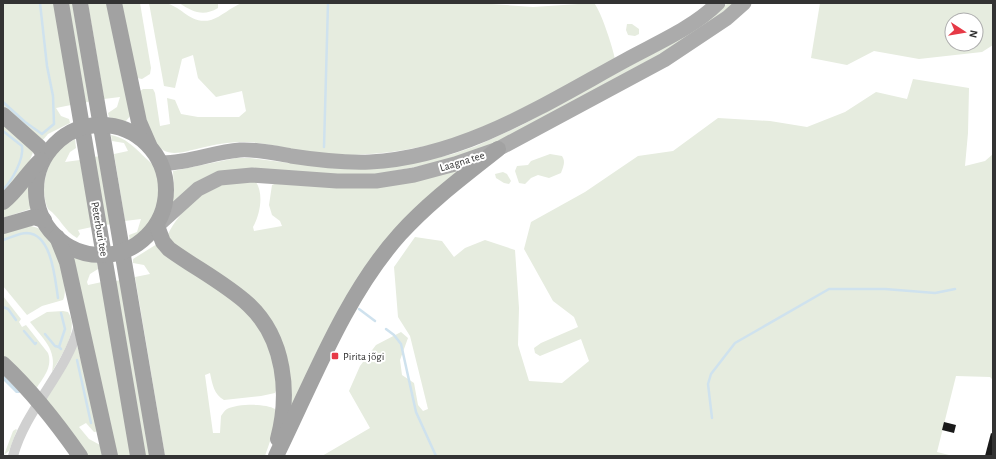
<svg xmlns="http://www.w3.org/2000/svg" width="996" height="459" font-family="'Alegreya Sans',sans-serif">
	<rect width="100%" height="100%" fill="#fff"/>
	<!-- green -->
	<g fill="#e6ecdf" fill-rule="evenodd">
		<path d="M3,3H54L71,105L56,108L61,116L69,119L70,123L48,134L42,141L3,109Z"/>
		<path d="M67,3H74L91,101L84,103Z"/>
		<path d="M88,3H108L132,114L125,122L109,117L108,113L117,107L120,97L104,99Z"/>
		<path d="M121,3H140L151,68L150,74L142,79L137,78Z"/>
		<path d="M149,3C154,3 160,2 165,3C182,6 190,25 211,20C221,17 231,7 242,3H477L533,7L594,3C601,11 613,48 615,59C578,80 542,101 503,119C493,124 482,131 470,134C424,149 379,156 331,155C302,154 273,142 244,142C177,142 157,188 140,91L143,89H153L155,93L160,126L170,124L167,98L175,100L181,114L198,117H239L246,111L242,91L216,97L198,78L193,55L182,59L175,88L164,86Z"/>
		<path d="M179,3H218V8C203,17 193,12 179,3Z"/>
		<path d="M728,3H734L683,43L508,137L457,159L357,178L244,170L171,209L174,191L173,171L236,158H250L289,163L391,166L423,161L453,154L476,146L522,125L675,41L705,23Z"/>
		<path d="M820,3H993V45L982,52L919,59L874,51L847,65L811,58ZM952,20H976V44H952Z"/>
		<path d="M627,24H632L639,29V34L635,36L628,35L626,30Z"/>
		<path d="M913,79L969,88L968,133L965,166L985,161L993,154V380L990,377L956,376L937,452L953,456H322L370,428L349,391L360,366L376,345L401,332L408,338L400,360L402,375L414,383L418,405L423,411L428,409L410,336L398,317L394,267L415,237L442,241L454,257L465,248L485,240L515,250L519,308L518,345L529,381L562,383L589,361L581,339L540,356L535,353L534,348L541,343L578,327L574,317L553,301L524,249L531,222L585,192L638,156L673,151L718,118L770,121L807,127L845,112L876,92L907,99Z"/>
		<path d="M3,125L34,150L29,162L3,195Z"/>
		<path d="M111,135C133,139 142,159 160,169C166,198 158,228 130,242L129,235L137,232L141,219L125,221L114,154L128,151L124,143L112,141Z"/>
		<path d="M75,139L76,148L70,152L65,162L80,160L92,227L78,230L80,234L77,238C64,231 60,217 48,209C40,191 45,167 57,152C62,146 69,143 75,139Z"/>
		<path d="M550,154L562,156C566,162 563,167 561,173L549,178L538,175L531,178L525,184L519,183L515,171L517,166L528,165L531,161Z"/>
		<path d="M100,156L112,224L105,225L94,157Z"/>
		<path d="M470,164L419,206L288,422L280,342L170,240L168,234C180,211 204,186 231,181C239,180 248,182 256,182C264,194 260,215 253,227L254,231L282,226L280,221L272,215L269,205L272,185L277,183L333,187Z"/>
		<path d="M503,172L507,174L511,181L509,184L504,183L496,178L495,174Z"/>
		<path d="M32,177V199L33,208L3,218V210Z"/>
		<path d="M31,226C41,228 48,233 53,242C59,252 69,290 63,300L42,306L27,315L3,286V232Z"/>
		<path d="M157,244C201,276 264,308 275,366C276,376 279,384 275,393L261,396L224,400C214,395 212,383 210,373L205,375L213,433H220L221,416C223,413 224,411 227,409C237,404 266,403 275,409C277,425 270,441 265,456H165L135,277L150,274L144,265L133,263V259Z"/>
		<path d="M71,255L97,263L98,269L90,274L87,282L88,285L102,282L131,456H115Z"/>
		<path d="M121,280L152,456H144L115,281Z"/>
		<path d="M3,296L21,319L19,322L22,327L26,325L48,353C53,367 43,378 36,389L3,357Z"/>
		<path d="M63,311L68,312C80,330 61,356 52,372C57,349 43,339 30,322L47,312Z"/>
		<path d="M77,345L100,431L94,432L86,423L79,427L89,439L102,446L104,456H85L45,401Z"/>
		<path d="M16,429L17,430L9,451L4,455L13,431Z"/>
	</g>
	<!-- water -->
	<path fill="#cfe2ee" d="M3,375L19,391L20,393H16L3,380Z"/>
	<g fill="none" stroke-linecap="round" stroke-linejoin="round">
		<!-- stream -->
		<g stroke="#cfe2ee" stroke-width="2.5">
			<path d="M3,102L25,122L42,134L54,124L53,96L47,66L40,3"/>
			<path d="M3,131L22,146C24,160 12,180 3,190"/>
			<path d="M324,147L328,3"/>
			<path d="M3,240C10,238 19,233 27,233C52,234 55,279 58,298"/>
			<path d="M3,307L8,309L16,320"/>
			<path d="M359,309L375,321"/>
			<path d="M386,329L394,335L401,344L416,412L436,456"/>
			<path d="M24,331L35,344L36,343"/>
			<path d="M45,334L55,346L59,347"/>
			<path d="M61,349L59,347L65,329L61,313"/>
			<path d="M77,360L91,423"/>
			<path d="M712,418L708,384L711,374L735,343L829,289H885L935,293L955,289"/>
		</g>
	</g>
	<!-- building -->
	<g fill="#1a1a1a">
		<path d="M944,422L956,425L954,433L942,430Z"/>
		<path d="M991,433L993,434V456H985Z"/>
	</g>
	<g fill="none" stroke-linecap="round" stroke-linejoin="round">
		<!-- minor -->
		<path stroke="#d0d0d0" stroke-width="10" d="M13,456C26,408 67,373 79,325"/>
		<!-- primary -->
		<g stroke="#ababab" stroke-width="15">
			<path d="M160,163C187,164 213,152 240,150C257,149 275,153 291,156C317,160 344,163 370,162C464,157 545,104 626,60C657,43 693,28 718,3"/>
			<path d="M157,226L198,189L220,178L252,175L337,181H376L414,175L455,164L498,149L664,60L727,18L744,3"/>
		</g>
		<!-- trunk -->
		<g stroke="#a2a2a2" stroke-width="16">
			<path d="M61,3L138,456"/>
			<path d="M80,3L157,456"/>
			<path d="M114,3L139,122L149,145"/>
			<path d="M3,115L39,147L45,156"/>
			<circle cx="101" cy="190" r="65"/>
			<path d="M3,202C18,190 27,173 41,160"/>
			<path d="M3,226L34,217L44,220"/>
			<path d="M157,226L163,242L169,249C195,268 225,283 249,305C285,339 290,394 278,439"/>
			<path d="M57,237L67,262L110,456"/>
			<path d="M3,364C33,392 57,423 80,456"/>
			<path d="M276,456C312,383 345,295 400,234C429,202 464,176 498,149"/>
		</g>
	</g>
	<!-- markers -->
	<rect fill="#e63946" stroke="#fff" stroke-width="1.5" x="331" y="352" width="8" height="8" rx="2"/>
	<g text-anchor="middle" stroke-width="4" stroke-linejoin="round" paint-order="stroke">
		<!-- street labels -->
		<g font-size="11" fill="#333" stroke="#fff">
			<text transform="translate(462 161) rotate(-17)" y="4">Laagna tee</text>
			<text transform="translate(100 229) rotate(80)" y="4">Peterburi tee</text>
		</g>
		<!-- poi labels -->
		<g font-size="11" fill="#333" stroke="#fff" text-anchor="start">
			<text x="343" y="360">Pirita jõgi</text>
		</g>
	</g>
	<!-- border -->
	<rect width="996" height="459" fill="none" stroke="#333333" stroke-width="8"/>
	<!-- north arrow -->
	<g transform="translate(964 32) rotate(102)"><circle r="19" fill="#ffffff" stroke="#adadad"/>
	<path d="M0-3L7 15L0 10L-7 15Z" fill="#e63946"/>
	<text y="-6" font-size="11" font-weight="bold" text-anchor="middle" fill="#333333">N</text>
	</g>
</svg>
